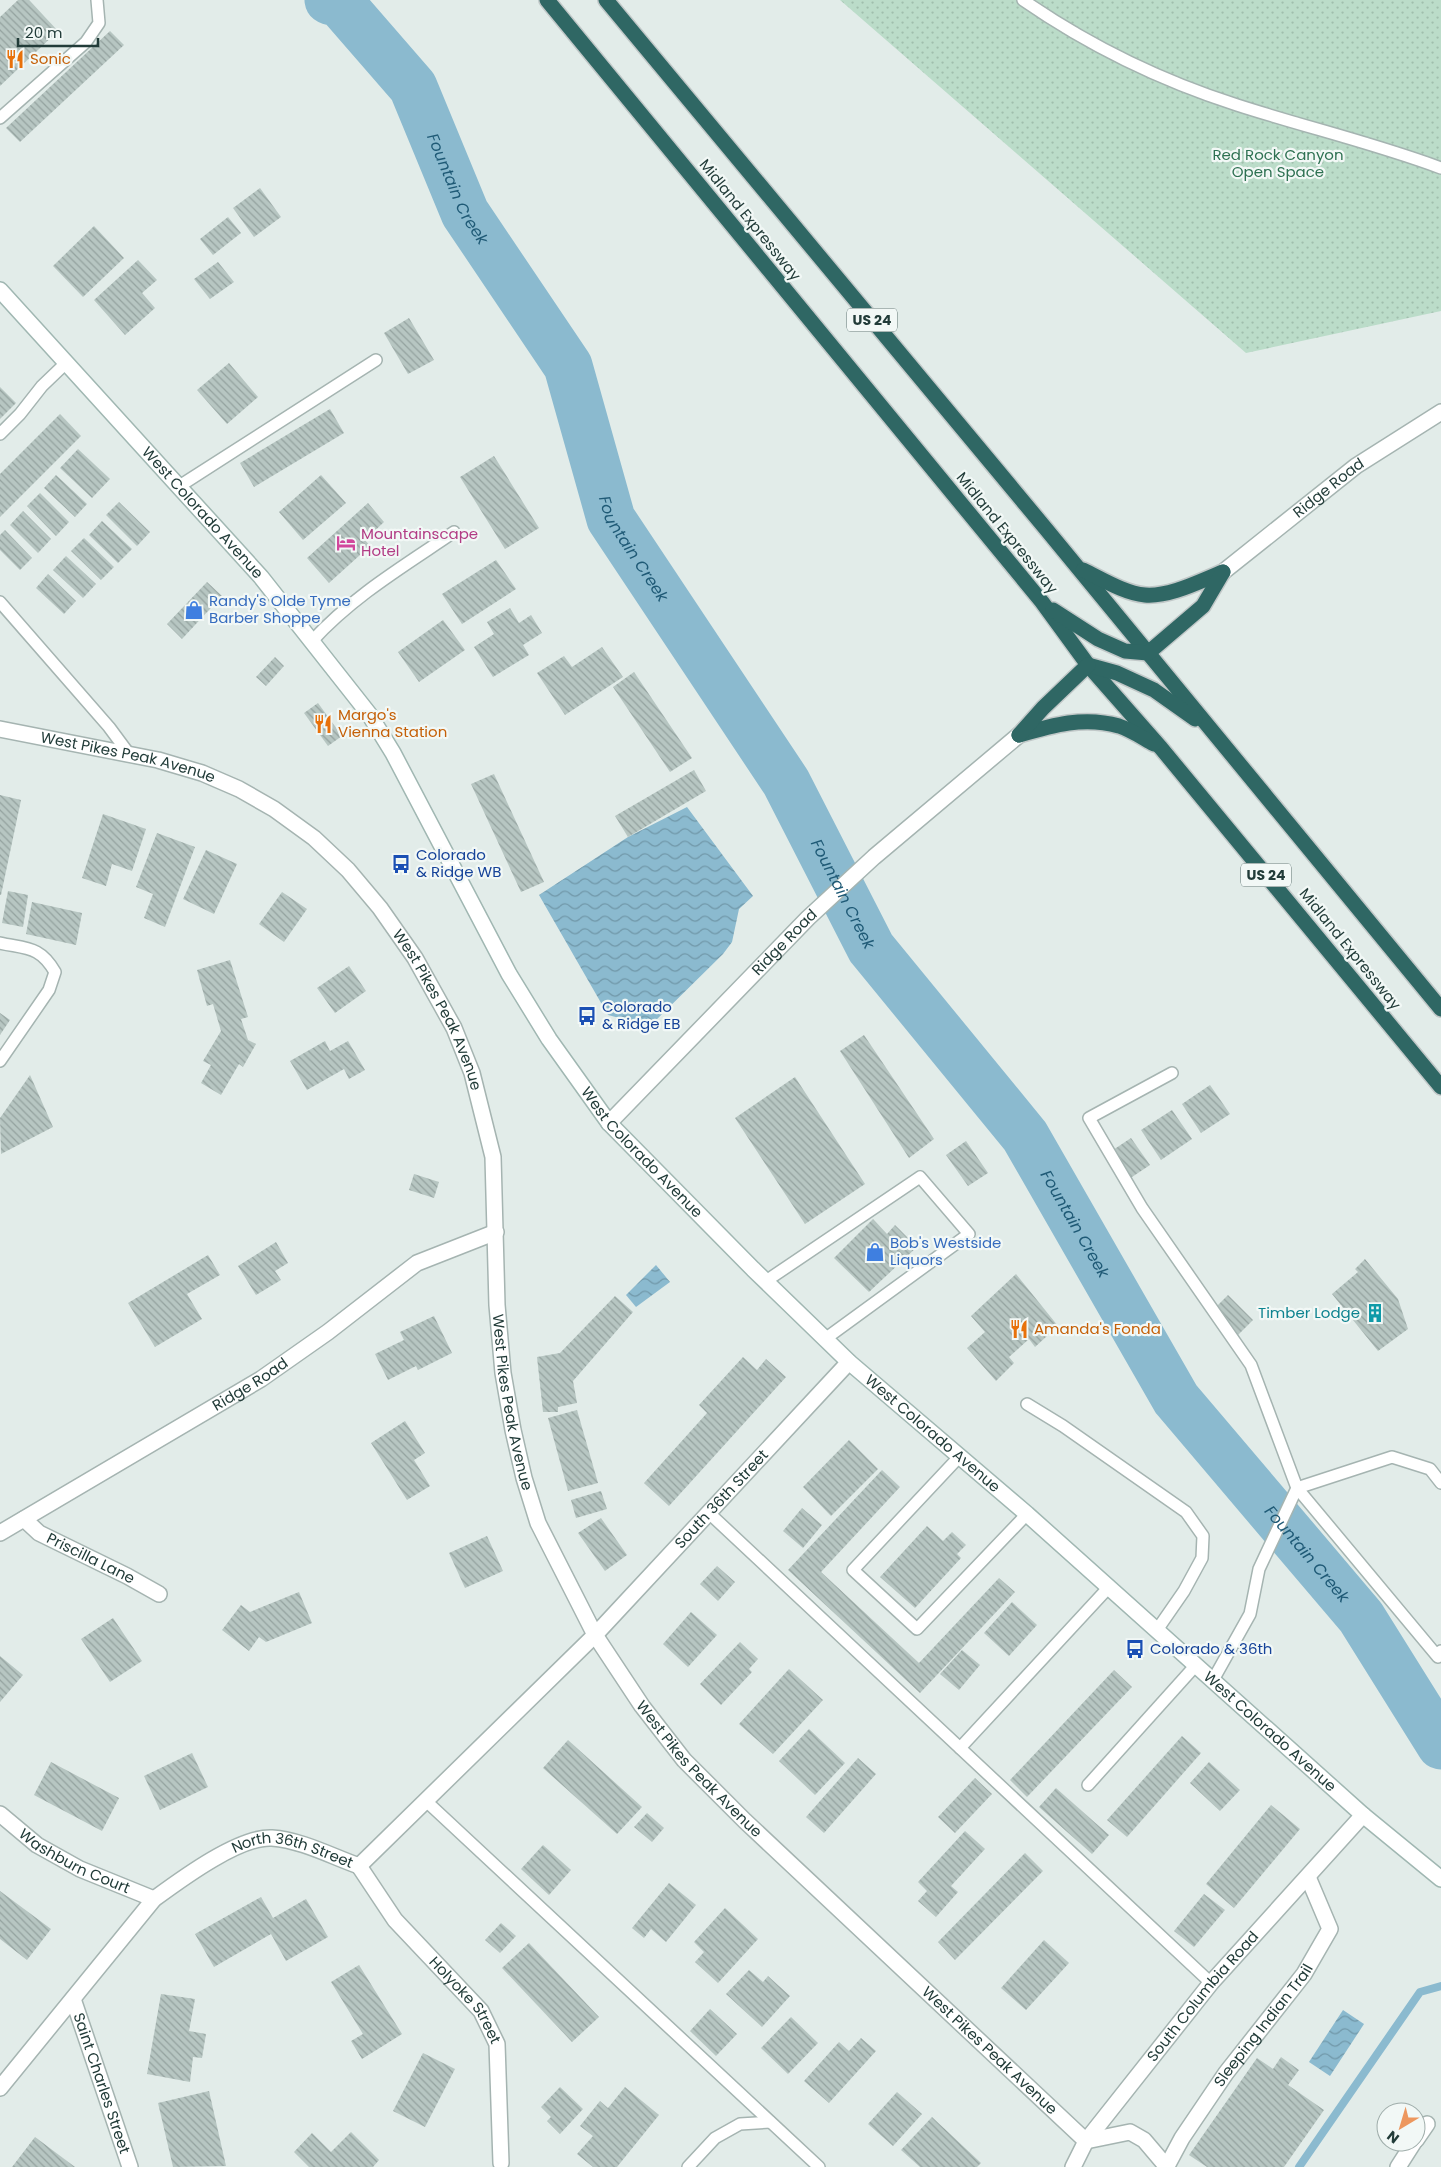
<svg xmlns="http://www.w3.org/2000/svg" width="1441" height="2167" font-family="Poppins,sans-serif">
	<defs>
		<pattern id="park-dots" width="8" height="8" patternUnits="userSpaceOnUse" patternTransform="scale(1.25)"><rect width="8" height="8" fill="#bbdcc9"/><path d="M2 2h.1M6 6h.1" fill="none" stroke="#a0bead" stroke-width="1.8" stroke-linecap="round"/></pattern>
		<pattern id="water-waves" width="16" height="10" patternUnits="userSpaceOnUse" patternTransform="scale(1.25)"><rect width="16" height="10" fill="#8bbacf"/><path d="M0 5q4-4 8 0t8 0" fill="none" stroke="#7198a9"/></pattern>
		<pattern id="building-back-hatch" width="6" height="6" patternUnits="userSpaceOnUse" patternTransform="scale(1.25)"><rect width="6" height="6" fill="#b7c6c2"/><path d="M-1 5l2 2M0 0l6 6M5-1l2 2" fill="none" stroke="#94a29f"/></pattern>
	</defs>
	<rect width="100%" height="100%" fill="#e2ece9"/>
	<!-- park -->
	<path fill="url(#park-dots)" d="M840,0H1441V311L1246,353Z"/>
	<!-- water -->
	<g fill="url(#water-waves)">
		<path d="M687,807L753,896L739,909L732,942L723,954L650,1026L608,1015L539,895L628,837Z"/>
		<path d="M656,1265L670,1282L636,1307L626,1295Z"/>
		<path d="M1343,2010L1364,2024L1330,2076L1309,2062Z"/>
	</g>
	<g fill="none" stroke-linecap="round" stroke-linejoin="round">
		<!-- stream -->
		<path stroke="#8bbacf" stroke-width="8" d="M1299,2167L1420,1992L1441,1986"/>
		<!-- river -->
		<path stroke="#8bbacf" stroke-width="49" id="s1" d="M329,0L340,3L413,87L465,213L568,366L611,519L786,782L871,948L1025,1136L1176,1399L1361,1617L1441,1745"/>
	</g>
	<!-- building -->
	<g fill="url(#building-back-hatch)">
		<path d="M18,0H29L58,31L0,86V17Z"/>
		<path d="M110,31L124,45L20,142L6,128Z"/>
		<path d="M260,188L281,217L254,237L233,208Z"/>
		<path d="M228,217L241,233L213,255L200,239Z"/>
		<path d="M94,226L124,258L83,297L53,266Z"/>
		<path d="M138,260L157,280L142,293L155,308L125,335L94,300Z"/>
		<path d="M218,262L234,282L210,299L194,279Z"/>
		<path d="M409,318L434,360L408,374L384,333Z"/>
		<path d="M229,363L258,397L227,424L197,390Z"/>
		<path d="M0,387L16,403L0,419Z"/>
		<path d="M330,409L344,433L254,487L240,463Z"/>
		<path d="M60,414L81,436L0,517V474Z"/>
		<path d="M78,449L110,479L92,498L60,468Z"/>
		<path d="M494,456L539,528L505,549L460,477Z"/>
		<path d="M56,475L87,504L75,517L44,488Z"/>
		<path d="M321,475L346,503L303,540L279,512Z"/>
		<path d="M40,493L69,522L56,536L27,506Z"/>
		<path d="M119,502L150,532L137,546L106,515Z"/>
		<path d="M368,503L384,522L365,540L370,546L329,583L307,558Z"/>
		<path d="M23,511L51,539L38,553L10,525Z"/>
		<path d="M102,521L132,549L118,563L89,535Z"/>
		<path d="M5,530L32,558L20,570L0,550V535Z"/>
		<path d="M84,538L114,567L101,580L71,551Z"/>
		<path d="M66,556L96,584L83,598L53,570Z"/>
		<path d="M496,560L516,589L462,624L442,594Z"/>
		<path d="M48,574L76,601L64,614L36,588Z"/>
		<path d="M207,582L222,596L182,639L167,624Z"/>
		<path d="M510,608L519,623L531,615L542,633L523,645L529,655L493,677L474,647L494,634L487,622Z"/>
		<path d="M443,620L465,650L419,682L398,652Z"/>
		<path d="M602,647L623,677L565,715L537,673L564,656L572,667Z"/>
		<path d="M275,657L284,666L266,686L256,677Z"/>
		<path d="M634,672L692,758L670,772L613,687Z"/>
		<path d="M318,703L342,736L328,746L304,713Z"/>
		<path d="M694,770L706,791L628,837L615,816Z"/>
		<path d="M494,774L544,882L521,892L471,784Z"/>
		<path d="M0,795L21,800L1,895H0Z"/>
		<path d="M103,814L146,829L132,871L112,864L106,886L82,878Z"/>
		<path d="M157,833L195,847L165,927L144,918L153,894L136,887Z"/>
		<path d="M206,850L237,864L214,914L183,899Z"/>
		<path d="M8,891L28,895L23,927L2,923Z"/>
		<path d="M282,892L307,909L284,942L259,924Z"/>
		<path d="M32,902L82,913L76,945L26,934Z"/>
		<path d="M230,960L248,1017L241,1019L248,1040L256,1044L243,1067L239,1064L221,1095L201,1083L211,1065L203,1061L221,1031L213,1004L207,1006L197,970Z"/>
		<path d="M349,966L366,991L335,1013L317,988Z"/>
		<path d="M0,1013L10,1020L0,1035Z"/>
		<path d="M864,1035L934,1139L909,1158L840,1051Z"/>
		<path d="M325,1041L330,1051L348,1041L365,1070L349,1079L344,1069L307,1090L290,1061Z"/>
		<path d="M30,1075L53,1127L1,1154L0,1118Z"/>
		<path d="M795,1077L865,1184L805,1224L735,1118Z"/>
		<path d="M1210,1085L1230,1114L1201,1133L1182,1104Z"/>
		<path d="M1172,1110L1192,1139L1161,1160L1141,1130Z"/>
		<path d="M1131,1138L1150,1165L1126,1181L1107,1154Z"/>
		<path d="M966,1141L988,1173L968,1186L946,1155Z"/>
		<path d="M414,1174L439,1182L434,1198L409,1190Z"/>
		<path d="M873,1219L887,1234L895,1225L917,1247L869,1292L834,1258Z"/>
		<path d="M276,1242L288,1263L275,1271L281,1280L256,1295L238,1266Z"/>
		<path d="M208,1255L220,1275L187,1294L202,1319L155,1347L128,1303Z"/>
		<path d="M1365,1259L1398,1299L1408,1329L1378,1351L1332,1294L1358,1272L1355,1269Z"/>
		<path d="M1016,1274L1058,1326L1035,1347L1029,1339L1009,1357L1014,1363L996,1381L967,1348L985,1332L971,1316Z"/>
		<path d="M1228,1295L1253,1320L1235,1338L1210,1313Z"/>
		<path d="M615,1296L633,1312L573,1381L577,1403L558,1407V1412H543L537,1357L560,1353Z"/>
		<path d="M434,1316L452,1353L418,1370L416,1366L388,1380L375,1354L404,1340L400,1332Z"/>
		<path d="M743,1357L757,1370L766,1359L786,1377L669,1506L644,1483L707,1413L699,1405Z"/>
		<path d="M577,1410L598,1483L568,1491L548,1418Z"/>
		<path d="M405,1421L425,1453L414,1460L430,1486L407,1500L371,1443Z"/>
		<path d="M849,1440L878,1469L831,1516L803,1487Z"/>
		<path d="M882,1470L900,1487L821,1572L919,1663L999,1578L1015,1592L920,1693L788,1570Z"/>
		<path d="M601,1491L607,1509L576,1518L571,1500Z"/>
		<path d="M802,1508L822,1525L803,1548L783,1531Z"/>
		<path d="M601,1518L627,1555L605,1571L578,1533Z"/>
		<path d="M927,1526L943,1541L952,1532L966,1545L957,1554L961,1558L915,1608L880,1577Z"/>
		<path d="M487,1536L503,1571L465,1588L449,1553Z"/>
		<path d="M717,1566L735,1582L718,1601L700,1584Z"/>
		<path d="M299,1592L312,1623L266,1642L259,1637L249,1651L222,1630L241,1605L250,1612Z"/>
		<path d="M1012,1602L1037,1625L1009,1656L984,1633Z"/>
		<path d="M691,1612L717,1635L688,1667L663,1644Z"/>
		<path d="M113,1618L142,1661L110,1682L81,1639Z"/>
		<path d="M740,1642L758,1659L749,1669L752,1672L721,1705L700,1684Z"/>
		<path d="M962,1650L980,1665L959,1690L940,1674Z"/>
		<path d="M0,1656L23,1675L0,1702Z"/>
		<path d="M789,1669L823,1700L773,1754L739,1724Z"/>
		<path d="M1114,1670L1132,1687L1027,1797L1010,1780Z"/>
		<path d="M809,1729L845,1763L815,1795L779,1761Z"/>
		<path d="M1182,1736L1201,1753L1127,1837L1107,1820Z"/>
		<path d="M568,1740L642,1807L617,1834L543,1768Z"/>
		<path d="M192,1753L208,1787L160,1810L144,1776Z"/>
		<path d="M858,1758L876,1774L824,1833L806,1817Z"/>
		<path d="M51,1762L119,1798L102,1831L34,1795Z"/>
		<path d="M1209,1762L1240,1790L1220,1811L1190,1783Z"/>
		<path d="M975,1778L992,1794L955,1833L938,1817Z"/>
		<path d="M1056,1788L1109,1835L1092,1854L1039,1807Z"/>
		<path d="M1271,1805L1300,1829L1234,1908L1206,1884Z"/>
		<path d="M647,1813L664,1828L652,1842L634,1827Z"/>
		<path d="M965,1831L985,1849L951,1886L958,1892L936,1917L918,1901L927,1891L918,1882Z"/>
		<path d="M543,1845L571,1870L549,1895L521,1869Z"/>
		<path d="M1025,1853L1043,1871L955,1960L938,1942Z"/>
		<path d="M669,1883L696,1905L666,1942L651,1929L644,1938L632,1928Z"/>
		<path d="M0,1891L51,1929L27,1960L0,1939Z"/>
		<path d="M1204,1894L1225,1910L1194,1947L1174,1931Z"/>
		<path d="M261,1897L273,1918L306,1899L328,1937L286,1961L271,1934L214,1967L195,1934Z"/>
		<path d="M725,1908L758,1939L718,1983L695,1962L704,1952L694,1942Z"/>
		<path d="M501,1923L516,1936L500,1953L485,1940Z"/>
		<path d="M1044,1940L1069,1963L1026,2010L1001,1988Z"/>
		<path d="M529,1943L599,2017L572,2042L502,1968Z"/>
		<path d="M359,1965L402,2034L362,2059L351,2041L363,2034L331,1982Z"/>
		<path d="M749,1970L763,1982L768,1976L790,1996L762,2027L726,1994Z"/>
		<path d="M161,1994L195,1999L189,2031L206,2034L202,2058L193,2057L190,2082L147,2074Z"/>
		<path d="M710,2009L737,2034L716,2056L690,2031Z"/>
		<path d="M791,2017L818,2043L788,2074L761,2048Z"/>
		<path d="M861,2038L876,2051L829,2103L804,2081L839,2042L849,2051Z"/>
		<path d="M423,2053L455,2069L425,2127L393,2111Z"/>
		<path d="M1281,2057L1299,2070L1288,2085L1324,2110L1284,2167H1207L1189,2155L1257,2058L1273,2069Z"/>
		<path d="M560,2087L583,2109L560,2134L547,2121L551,2117L541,2107Z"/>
		<path d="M625,2087L659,2115L617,2167H593L577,2154L593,2136L580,2126L600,2101L608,2108Z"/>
		<path d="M209,2091L226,2166L173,2167L158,2103Z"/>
		<path d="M897,2092L922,2114L893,2146L868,2124Z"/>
		<path d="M932,2117L981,2163L977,2167H920L901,2150Z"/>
		<path d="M351,2132L379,2160L373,2167H309L294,2152L312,2133L331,2152Z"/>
		<path d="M35,2137L75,2167H12Z"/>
	</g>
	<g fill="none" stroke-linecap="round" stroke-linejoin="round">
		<!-- lane casing -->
		<g stroke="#a5b4b1" stroke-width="14">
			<g id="lane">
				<path d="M1023,0C1088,45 1162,81 1237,105C1305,127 1374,143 1441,168"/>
				<path d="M0,118L86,42L99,23L97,0"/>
				<path d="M0,434L20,414L42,386L66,363"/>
				<path d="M178,487L376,360"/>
				<path d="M0,602L109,727L129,754"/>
				<path d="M312,641C353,596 404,566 454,532"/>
				<path d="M0,943C27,949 40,946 55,972L49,990L0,1061"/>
				<path d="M1172,1073L1089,1118L1142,1208L1251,1365L1297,1488L1438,1657L1441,1651"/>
				<path d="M766,1281L920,1177L969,1234L825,1339"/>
				<path d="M1027,1404L1063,1426L1186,1512L1203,1536L1202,1558L1184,1591L1157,1630"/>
				<path d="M959,1457L853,1570L917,1629L1027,1514"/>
				<path d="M709,1513L1211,1983"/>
				<path d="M1213,1680L1250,1614L1259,1569L1297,1488L1392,1457L1430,1469L1441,1483"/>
				<path d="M960,1748L1109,1587"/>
				<path d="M1088,1785L1196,1665"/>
				<path d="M426,1801L819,2167"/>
				<path d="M688,2167L715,2138L740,2124L770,2122"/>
			</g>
		</g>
		<!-- street casing -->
		<g stroke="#a5b4b1" stroke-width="18">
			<g id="street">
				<path id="s2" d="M1223,572L1356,466L1441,412"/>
				<path id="s3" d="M0,729L158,760L202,773L239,789L274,809L314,838L348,870L380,908L415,958L454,1028L472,1073L493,1157L497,1305L503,1373L513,1430L524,1478L538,1523L595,1635L642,1706L684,1760L745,1821L1086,2141"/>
				<path id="s4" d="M609,1123L808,918L874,857L1019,735"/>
				<path id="s5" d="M24,1519L39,1533L127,1576L159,1594"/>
				<path id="s6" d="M0,1533L261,1379L328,1332L417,1263L496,1232"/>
				<path id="s7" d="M0,1814L37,1845L80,1869L154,1899"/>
				<path id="s8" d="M359,1866L395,1920L481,2011L497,2044L501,2163"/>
				<path id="s9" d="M73,1999L130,2167"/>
				<path id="s10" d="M0,2088L154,1899C180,1880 239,1836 272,1838C301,1840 331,1856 359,1866L595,1635L849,1362"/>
				<path d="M1416,2140L1427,2124"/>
				<path d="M1086,2141L1130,2132L1144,2140L1167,2167"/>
				<path id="s11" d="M1167,2166L1182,2138L1226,2073L1304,1974L1330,1929L1308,1877"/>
				<path id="s12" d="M1073,2167L1086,2141L1211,1983L1363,1815"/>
				<path d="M1398,2167L1414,2142"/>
			</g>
		</g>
		<!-- secondary casing -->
		<g stroke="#a0b7b2" stroke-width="18">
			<g id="secondary">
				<path id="s13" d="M0,290L261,577L369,714L393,753L509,974L549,1039L609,1123L753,1269L849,1362L1027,1514L1363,1815L1441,1879"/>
			</g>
		</g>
		<!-- highway casing -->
		<g stroke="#c1c8c8" stroke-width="18">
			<g id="highway">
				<path d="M547,0L1042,602L1088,665L1161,748L1441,1087"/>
				<path d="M606,0L1046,529L1441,1009"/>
				<path d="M1083,570C1102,579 1124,593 1145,595C1170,597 1200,581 1223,572"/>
				<path d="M1053,610L1098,639L1125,651L1148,653L1203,606L1223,572"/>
				<path d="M1088,665L1117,673L1154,690L1195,719"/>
				<path d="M1019,735C1053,725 1084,716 1119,726C1131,730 1143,738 1154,744"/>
				<path d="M1019,735L1043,708L1088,665"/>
			</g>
		</g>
		<!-- lane -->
		<use href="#lane" stroke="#fff" stroke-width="11"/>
		<!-- street -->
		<use href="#street" stroke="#fff" stroke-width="15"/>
		<!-- secondary -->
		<use href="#secondary" stroke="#fff" stroke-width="15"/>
		<!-- highway -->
		<use href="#highway" stroke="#2f6764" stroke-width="15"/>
	</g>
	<!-- icons -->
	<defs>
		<g id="restaurant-bare" transform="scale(1.5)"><path d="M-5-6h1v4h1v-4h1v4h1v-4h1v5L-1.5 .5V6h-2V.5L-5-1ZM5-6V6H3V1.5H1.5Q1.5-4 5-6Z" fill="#e8710a" stroke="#f2f8f6" stroke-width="2.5" paint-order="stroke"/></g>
		<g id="hotel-bare" transform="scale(1.5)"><path d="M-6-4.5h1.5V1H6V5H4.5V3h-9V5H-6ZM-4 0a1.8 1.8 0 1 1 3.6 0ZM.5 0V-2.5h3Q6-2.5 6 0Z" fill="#d1479c" stroke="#f2f8f6" stroke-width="2.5" paint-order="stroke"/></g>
		<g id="shop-bare" transform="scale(1.5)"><path d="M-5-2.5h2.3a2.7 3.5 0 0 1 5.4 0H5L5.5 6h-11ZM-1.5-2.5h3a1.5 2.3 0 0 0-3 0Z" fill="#3f7fe0" stroke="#f2f8f6" stroke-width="2.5" paint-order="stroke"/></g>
		<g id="bus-bare" transform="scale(1.5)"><path d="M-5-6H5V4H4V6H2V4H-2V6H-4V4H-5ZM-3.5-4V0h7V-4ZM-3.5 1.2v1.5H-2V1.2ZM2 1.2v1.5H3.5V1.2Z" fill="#1a4fb4" stroke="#f2f8f6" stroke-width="2.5" paint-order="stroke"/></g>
		<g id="building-bare" transform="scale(1.5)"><path d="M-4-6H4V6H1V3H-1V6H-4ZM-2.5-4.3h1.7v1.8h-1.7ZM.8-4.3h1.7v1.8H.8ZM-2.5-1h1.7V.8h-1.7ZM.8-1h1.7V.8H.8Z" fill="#0f9aa8" stroke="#f2f8f6" stroke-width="2.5" paint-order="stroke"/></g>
	</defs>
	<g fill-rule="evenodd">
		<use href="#restaurant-bare" x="15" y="59"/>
		<use href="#hotel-bare" x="346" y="543"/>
		<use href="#shop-bare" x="194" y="610"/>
		<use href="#restaurant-bare" x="323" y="724"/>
		<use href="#bus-bare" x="401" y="864"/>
		<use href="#bus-bare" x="587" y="1016"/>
		<use href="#shop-bare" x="875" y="1252"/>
		<use href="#building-bare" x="1375" y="1313"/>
		<use href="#restaurant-bare" x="1019" y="1329"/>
		<use href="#bus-bare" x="1135" y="1649"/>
	</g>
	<g text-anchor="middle" stroke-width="4.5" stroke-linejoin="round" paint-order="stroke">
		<!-- shield labels -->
		<g fill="#f2f8f6" stroke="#607472" stroke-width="1">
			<rect x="847" y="308.5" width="50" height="23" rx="4"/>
			<rect x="1241" y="863.5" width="50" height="23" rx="4"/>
		</g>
		<g font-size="14" font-weight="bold" fill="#223c39">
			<text x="872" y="325">US 24</text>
			<text x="1266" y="880">US 24</text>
		</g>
		<!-- food labels -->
		<g font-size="15" fill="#c56008" stroke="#f2f8f6" text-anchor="start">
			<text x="30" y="64">Sonic</text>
			<text x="338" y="720">Margo's<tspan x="338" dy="17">Vienna Station</tspan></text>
			<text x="1034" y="1334">Amanda's Fonda</text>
		</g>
		<!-- park labels -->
		<g font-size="15" fill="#2e7152" stroke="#f2f8f6">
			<text x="1278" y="160">Red Rock Canyon<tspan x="1278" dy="17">Open Space</tspan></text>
		</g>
		<!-- street labels -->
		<g font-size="15" fill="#223c39" stroke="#f2f8f6">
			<text transform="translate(750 220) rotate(51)" y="5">Midland Expressway</text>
			<text dy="5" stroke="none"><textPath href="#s2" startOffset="135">Ridge Road</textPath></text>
			<text dy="5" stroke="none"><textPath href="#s13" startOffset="301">West Colorado Avenue</textPath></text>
			<text transform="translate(1007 533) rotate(51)" y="5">Midland Expressway</text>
			<text dy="5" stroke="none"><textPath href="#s3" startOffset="131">West Pikes Peak Avenue</textPath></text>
			<text dy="5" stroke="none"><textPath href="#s4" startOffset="252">Ridge Road</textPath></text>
			<text transform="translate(1350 949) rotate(51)" y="5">Midland Expressway</text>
			<text dy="5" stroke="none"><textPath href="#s3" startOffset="551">West Pikes Peak Avenue</textPath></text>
			<text dy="5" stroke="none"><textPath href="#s13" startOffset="1081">West Colorado Avenue</textPath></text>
			<text dy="5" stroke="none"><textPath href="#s6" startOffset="291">Ridge Road</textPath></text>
			<text dy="5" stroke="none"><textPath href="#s3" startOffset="956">West Pikes Peak Avenue</textPath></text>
			<text dy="5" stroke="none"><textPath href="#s13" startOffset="1486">West Colorado Avenue</textPath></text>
			<text dy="5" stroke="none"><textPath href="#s10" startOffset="986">South 36th Street</textPath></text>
			<text dy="5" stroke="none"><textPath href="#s5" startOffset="78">Priscilla Lane</textPath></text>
			<text dy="5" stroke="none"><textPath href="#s13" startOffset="1936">West Colorado Avenue</textPath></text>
			<text dy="5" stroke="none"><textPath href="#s3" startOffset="1376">West Pikes Peak Avenue</textPath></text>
			<text dy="5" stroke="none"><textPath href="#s7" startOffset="89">Washburn Court</textPath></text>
			<text dy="5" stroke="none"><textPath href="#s10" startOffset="400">North 36th Street</textPath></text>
			<text dy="5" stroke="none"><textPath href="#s12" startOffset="215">South Columbia Road</textPath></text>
			<text dy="5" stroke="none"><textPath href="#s8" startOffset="172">Holyoke Street</textPath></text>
			<text dy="5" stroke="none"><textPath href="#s11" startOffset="171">Sleeping Indian Trail</textPath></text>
			<text dy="5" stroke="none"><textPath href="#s3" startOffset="1781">West Pikes Peak Avenue</textPath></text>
			<text dy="5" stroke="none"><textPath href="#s9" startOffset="89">Saint Charles Street</textPath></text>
		</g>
		<!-- hotel labels -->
		<g font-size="15" fill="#b23c85" stroke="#f2f8f6" text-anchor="start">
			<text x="361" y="539">Mountainscape<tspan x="361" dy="17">Hotel</tspan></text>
		</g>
		<!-- shop labels -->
		<g font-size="15" fill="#366cbe" stroke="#f2f8f6" text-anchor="start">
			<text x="209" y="606">Randy's Olde Tyme<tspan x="209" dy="17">Barber Shoppe</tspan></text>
			<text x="890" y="1248">Bob's Westside<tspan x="890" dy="17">Liquors</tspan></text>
		</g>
		<!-- transit labels -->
		<g font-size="15" fill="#164399" stroke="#f2f8f6" text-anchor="start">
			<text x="416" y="860">Colorado<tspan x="416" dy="17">&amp; Ridge WB</tspan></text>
			<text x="602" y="1012">Colorado<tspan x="602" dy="17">&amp; Ridge EB</tspan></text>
			<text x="1150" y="1654">Colorado &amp; 36th</text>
		</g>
		<!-- culture labels -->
		<g font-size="15" fill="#0d838f" stroke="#f2f8f6" text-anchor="end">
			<text x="1360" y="1318">Timber Lodge</text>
		</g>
		<!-- water labels -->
		<g font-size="16" font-style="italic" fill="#1f5a76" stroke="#f2f8f6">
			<text dy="6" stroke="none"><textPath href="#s1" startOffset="234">Fountain Creek</textPath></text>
			<text dy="6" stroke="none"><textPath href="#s1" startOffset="639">Fountain Creek</textPath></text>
			<text dy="6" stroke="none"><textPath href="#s1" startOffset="1044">Fountain Creek</textPath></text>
			<text dy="6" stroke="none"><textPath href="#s1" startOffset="1449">Fountain Creek</textPath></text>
			<text dy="6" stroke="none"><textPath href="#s1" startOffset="1854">Fountain Creek</textPath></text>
		</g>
	</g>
	<!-- north arrow -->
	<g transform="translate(1401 2127) rotate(218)"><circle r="24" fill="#f2f8f6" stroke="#9fadaa"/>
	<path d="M0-4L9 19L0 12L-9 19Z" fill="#ed975e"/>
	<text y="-8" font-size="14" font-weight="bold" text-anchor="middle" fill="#223c39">N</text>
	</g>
	<!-- scale -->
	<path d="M18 38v8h80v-8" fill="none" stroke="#223c39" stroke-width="2.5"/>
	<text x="25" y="38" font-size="15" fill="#223c39" stroke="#f2f8f6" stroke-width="4" paint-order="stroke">20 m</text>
</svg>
